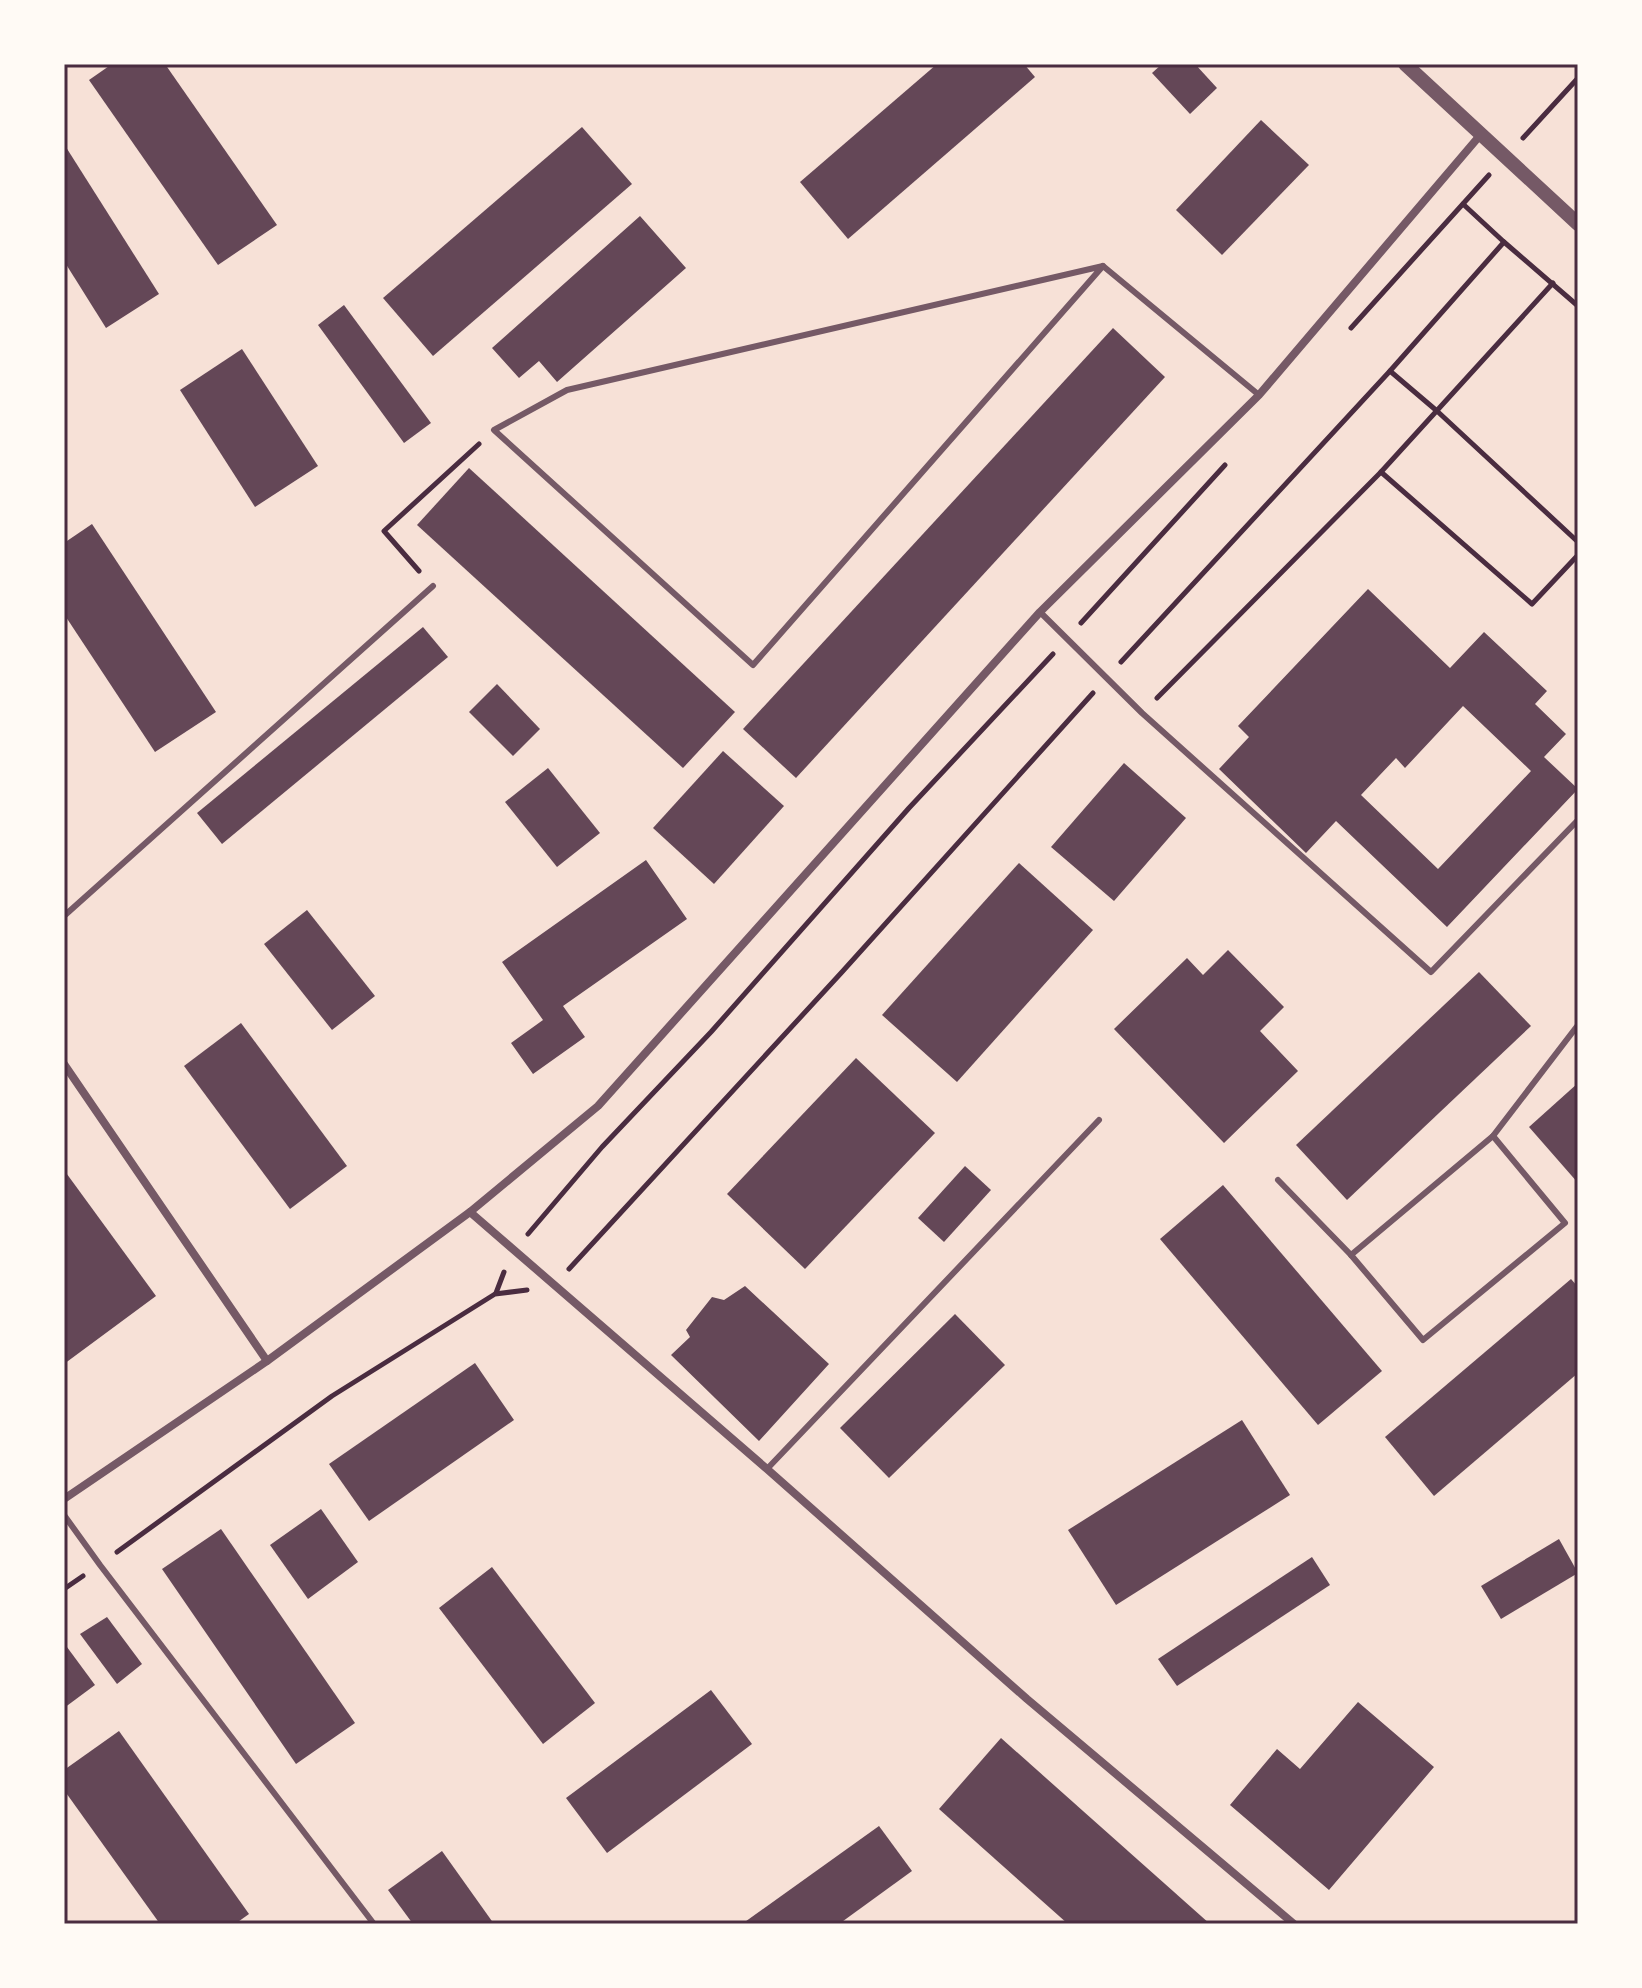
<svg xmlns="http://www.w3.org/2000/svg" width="1642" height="1988" font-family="Spectral,serif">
	<rect width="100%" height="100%" fill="#f7e1d7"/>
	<!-- building -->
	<g fill="#644757" fill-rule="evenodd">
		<path d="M112,64H165L277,225L218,265L89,80Z"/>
		<path d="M937,64H1024L1035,77L848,239L800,182Z"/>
		<path d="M1162,64H1195L1217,88L1190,114L1152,73Z"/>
		<path d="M1261,120L1309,165L1222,255L1176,210Z"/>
		<path d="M582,127L632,184L433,356L383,298Z"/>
		<path d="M64,144L159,294L106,328L64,261Z"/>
		<path d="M640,216L686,268L557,382L539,361L519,378L492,348Z"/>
		<path d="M344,305L431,423L404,443L318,325Z"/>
		<path d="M1113,328L1165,377L796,778L743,729Z"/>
		<path d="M242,349L318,466L255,507L180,390Z"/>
		<path d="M469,468L735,712L683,768L417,525Z"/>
		<path d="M92,524L216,712L155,752L64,614V543Z"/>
		<path d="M1368,589L1450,668L1484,632L1547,691L1535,704L1566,734L1544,757L1578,789L1447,927L1336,821L1306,853L1219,769L1249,737L1238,726ZM1463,706L1531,771L1438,869L1361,795L1396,758L1405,768Z"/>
		<path d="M423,627L448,657L222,844L197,813Z"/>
		<path d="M497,684L540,729L513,756L469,712Z"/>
		<path d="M723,751L784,806L714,884L653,828Z"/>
		<path d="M1124,763L1186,818L1114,901L1051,847Z"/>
		<path d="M548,768L600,833L557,867L505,802Z"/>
		<path d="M646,860L687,919L563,1006L585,1037L533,1074L511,1043L543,1020L502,962Z"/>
		<path d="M1019,863L1093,930L957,1082L882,1015Z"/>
		<path d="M307,910L375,996L332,1030L264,944Z"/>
		<path d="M1228,950L1284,1007L1260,1031L1298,1071L1224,1143L1114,1029L1187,958L1203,975Z"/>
		<path d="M1479,972L1531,1026L1347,1200L1296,1145Z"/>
		<path d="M241,1023L347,1166L290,1209L184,1066Z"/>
		<path d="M856,1058L935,1133L805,1269L727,1194Z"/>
		<path d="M1578,1083V1183L1529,1127Z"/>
		<path d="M965,1166L991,1190L944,1242L918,1218Z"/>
		<path d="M64,1170L156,1296L64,1364Z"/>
		<path d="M1223,1185L1382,1371L1318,1425L1160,1239Z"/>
		<path d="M1571,1279L1578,1287V1373L1434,1496L1385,1437Z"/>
		<path d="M745,1286L829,1364L759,1441L671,1355L690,1337L686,1330L712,1297L724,1300Z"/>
		<path d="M955,1314L1005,1365L889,1478L840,1428Z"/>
		<path d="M475,1363L514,1420L369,1521L329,1464Z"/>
		<path d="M1242,1420L1290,1495L1116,1605L1068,1530Z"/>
		<path d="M321,1509L358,1562L308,1599L270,1545Z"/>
		<path d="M221,1529L355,1723L296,1764L162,1569Z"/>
		<path d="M1559,1539L1578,1573L1501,1619L1481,1586Z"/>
		<path d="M1312,1557L1330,1585L1177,1686L1158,1659Z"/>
		<path d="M492,1567L595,1703L543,1744L439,1608Z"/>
		<path d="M107,1617L142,1664L117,1684L80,1634Z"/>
		<path d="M64,1643L95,1685L64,1708Z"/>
		<path d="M711,1690L752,1744L607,1853L566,1798Z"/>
		<path d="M1358,1702L1434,1767L1329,1890L1230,1805L1277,1749L1300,1769Z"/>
		<path d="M119,1731L249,1914L235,1924H160L64,1790V1770Z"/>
		<path d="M1001,1738L1210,1924H1068L939,1809Z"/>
		<path d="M879,1826L912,1871L839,1924H742Z"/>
		<path d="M442,1851L494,1924H413L388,1890Z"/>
	</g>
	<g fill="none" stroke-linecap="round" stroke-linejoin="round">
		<!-- path -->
		<g stroke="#4a2c40" stroke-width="5">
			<path d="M1523,138L1578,78"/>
			<path d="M1463,204L1504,242"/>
			<path d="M1351,328L1489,175"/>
			<path d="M1390,371L1437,411L1578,542"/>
			<path d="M1381,472L1532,604L1578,555"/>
			<path d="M419,571L384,531L479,444"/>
			<path d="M1081,623L1225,465"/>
			<path d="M1121,662L1390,371L1504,242L1578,306"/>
			<path d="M1157,698L1381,472L1553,283"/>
			<path d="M528,1234L602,1147L711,1032L909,808L1053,654"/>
			<path d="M569,1269L842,972L1093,693"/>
			<path d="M496,1293L504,1272"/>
			<path d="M117,1552L332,1396L495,1294L527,1290"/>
			<path d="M64,1589L83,1576"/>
		</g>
		<!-- service -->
		<g stroke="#755966" stroke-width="6">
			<path d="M1103,266L753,665L494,430L567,390Z"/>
			<path d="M1103,266L1259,395"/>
			<path d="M1040,612L1142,713L1431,972L1578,820"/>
			<path d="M64,916L433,586"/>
			<path d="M1278,1180L1351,1255L1423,1340L1565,1223L1493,1136"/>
			<path d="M1351,1255L1493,1136L1578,1025"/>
			<path d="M767,1469L1099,1120"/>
			<path d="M64,1515L100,1565L374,1924"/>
		</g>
		<!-- minor -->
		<g stroke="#755966" stroke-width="8">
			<path d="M64,1064L267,1361"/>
			<path d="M470,1212L767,1469L1027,1699L1294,1924"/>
			<path d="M64,1499L267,1361L470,1212L598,1106L1040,612L1259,395L1482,133"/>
		</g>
		<!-- tertiary -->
		<path stroke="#755966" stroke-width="14" d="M1405,64L1578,224"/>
	</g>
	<!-- border -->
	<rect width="1642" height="1988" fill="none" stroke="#fffaf5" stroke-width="132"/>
	<rect x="66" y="66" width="1510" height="1856" fill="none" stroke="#4a2c40" stroke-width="3"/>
</svg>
